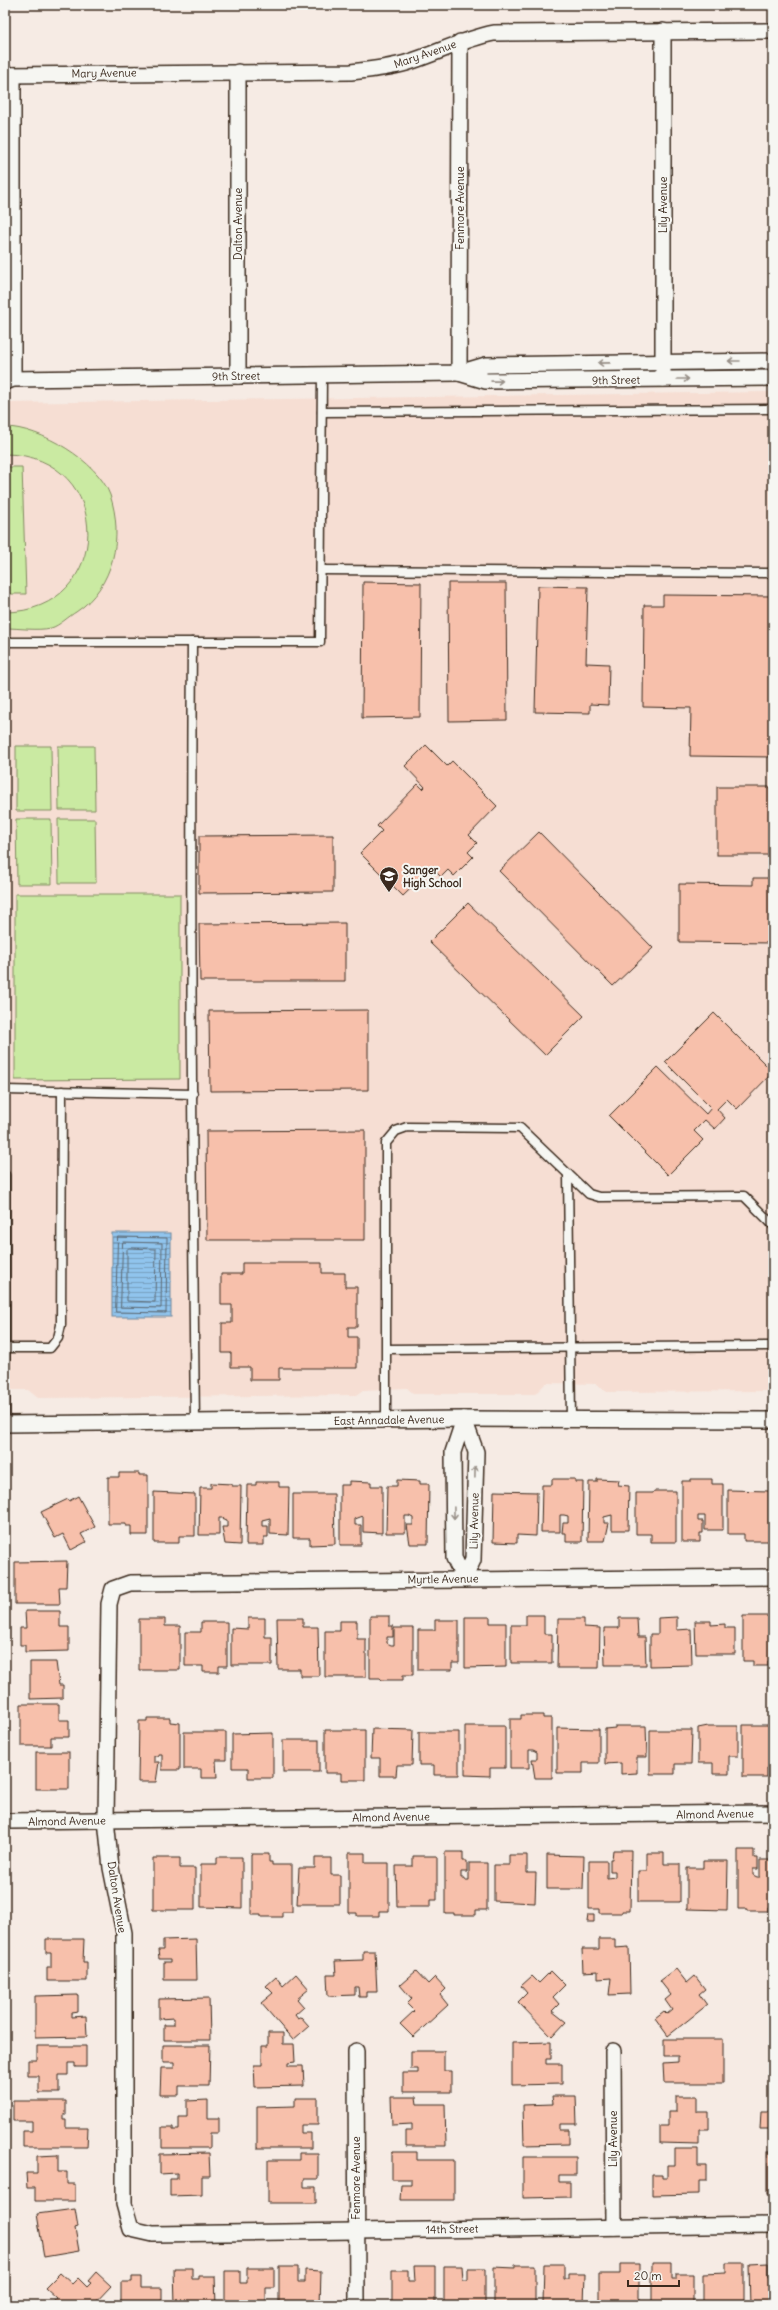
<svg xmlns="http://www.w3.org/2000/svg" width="778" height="2310" font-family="Delius,sans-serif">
	<defs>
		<pattern id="water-rules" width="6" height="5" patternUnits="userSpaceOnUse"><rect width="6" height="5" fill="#90c4ed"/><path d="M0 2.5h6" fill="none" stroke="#779fbf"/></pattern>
	</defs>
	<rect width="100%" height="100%" fill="#f6ebe4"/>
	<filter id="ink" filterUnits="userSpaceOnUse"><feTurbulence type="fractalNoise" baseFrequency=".025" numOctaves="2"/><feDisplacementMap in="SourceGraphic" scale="8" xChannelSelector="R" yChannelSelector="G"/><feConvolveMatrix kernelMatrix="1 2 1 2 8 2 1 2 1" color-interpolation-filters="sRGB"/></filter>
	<g filter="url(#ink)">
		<!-- built -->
		<path fill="#f6ded3" d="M773,392V1391L607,1392L596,1384L546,1383L535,1394H414L407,1388L363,1390L356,1395L38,1398L28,1390H5V403Z"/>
		<!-- park -->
		<g fill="#caeaa2" stroke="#828a60">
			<path d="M5,427C40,427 98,461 110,495C124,536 114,587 76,612C69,616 59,626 51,628C37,631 19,628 5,628V612C114,612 117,455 5,454Z"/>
			<path d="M5,467H22L26,594H5Z"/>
			<path d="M16,746H51L52,811H16Z"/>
			<path d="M58,746H94L95,810H59Z"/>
			<path d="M16,819H51L52,884H17Z"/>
			<path d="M58,819H95L96,883H59Z"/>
			<path d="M15,894H180V1079L15,1080Z"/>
		</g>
		<!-- water -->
		<rect fill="url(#water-rules)" stroke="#6e869a" x="112" y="1233" width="59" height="84"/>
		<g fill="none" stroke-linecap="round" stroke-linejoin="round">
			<!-- shore -->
			<g stroke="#5d6871" stroke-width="1">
				<path d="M118,1237L167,1238L166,1313L116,1312Z"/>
				<path d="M123,1242L162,1243L161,1308L121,1307Z"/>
				<path d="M129,1248L156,1249L155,1302L127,1301V1250Z"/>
			</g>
		</g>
		<!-- building -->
		<g fill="#f7c0ab" stroke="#3b2a1e">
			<path d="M363,582L421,583L420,717L362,718Z"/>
			<path d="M448,583H506L507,720L449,721Z"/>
			<path d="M538,586L588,587L586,663L609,664L608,705L590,704V713L535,712Z"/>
			<path d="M663,595L773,596V757L690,756L691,708L643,707L644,605H663Z"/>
			<path d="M426,745L447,766L452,761L497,806L469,835L477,843L468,852L473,857L454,876L448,870L441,877L432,868L403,896L360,853L382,831L377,826L418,784L423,789L425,787L405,766Z"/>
			<rect x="717" y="787" width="56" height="68"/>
			<path d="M539,832L653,948L613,986L499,871Z"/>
			<path d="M333,835V892L199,893V836Z"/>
			<path d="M753,878H773V943L679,942V884L753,885Z"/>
			<path d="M468,903L584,1016L545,1055L429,942Z"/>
			<path d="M345,923V981H200L199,924Z"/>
			<path d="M368,1010V1090L210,1091L209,1011Z"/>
			<path d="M714,1013L773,1072L737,1109L727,1099L717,1109L725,1118L715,1129L705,1120L694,1131L703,1140L668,1175L609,1116L658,1067L706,1114L711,1108L665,1062Z"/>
			<path d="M365,1130V1240H207L206,1131Z"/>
			<path d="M242,1263H322V1273H345V1287H357V1327H348V1337H357V1368H279V1380H250V1367H231V1353H222V1323H232V1305H221V1274H242Z"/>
			<path d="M119,1473H139V1475H148V1535H131V1526H126V1524H108V1477H119Z"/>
			<path d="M552,1479H575V1482H583L582,1542H566V1533H562L563,1523H568V1516L564,1515H560V1532H541L542,1485H552Z"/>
			<path d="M597,1479L619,1480L618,1485L629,1486L628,1530H612V1515L604,1517V1523H609L605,1541H588L589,1482H597Z"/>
			<path d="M691,1479H712V1484H723V1530H705V1516H698V1521H703V1533H700V1542H682V1481H691Z"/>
			<path d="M397,1480L420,1481V1484H429L428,1544H410L407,1525H413V1518L409,1516H405V1533H386L387,1486H397Z"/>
			<path d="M349,1481L371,1482V1486H382V1533L363,1532V1516L355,1519V1525H361V1545H340V1485H349Z"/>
			<path d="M256,1482H279V1487H289L288,1535L270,1534V1518L262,1520V1526H268V1537H264V1545H246L247,1485H256Z"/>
			<path d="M211,1483L232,1484V1486H241L240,1545L225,1544L222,1527H227V1520L222,1518H219V1535H199L200,1488H211Z"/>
			<path d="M728,1490L769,1491V1541H744V1534H728Z"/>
			<path d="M494,1491L537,1492L536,1536L517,1535V1543L493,1542Z"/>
			<path d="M654,1491H676V1542H651V1534H636V1493H653Z"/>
			<path d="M154,1492L195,1494V1536H179V1543H154Z"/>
			<path d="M293,1494H334L335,1544L310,1545V1538H293Z"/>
			<path d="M78,1496L95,1527L81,1534L86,1542L71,1550L63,1534L55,1538L41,1512L68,1499L69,1501Z"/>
			<path d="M67,1561L66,1587H59L60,1604H15V1562Z"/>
			<path d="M25,1611H60V1627H69V1651L25,1652V1645H20V1628H26Z"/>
			<path d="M526,1615H544V1634H552V1663H511V1625H526Z"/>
			<path d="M370,1616H389V1626H393V1637H387V1643L391,1645H394V1628H413V1675H403V1680H382L380,1678H370Z"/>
			<path d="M743,1616H770V1626H773V1661H768V1666H753V1661H743Z"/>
			<path d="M465,1617H490V1623H506V1667L465,1668Z"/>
			<path d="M677,1617V1630L691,1629L692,1665L650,1666V1634H658V1618Z"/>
			<path d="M248,1618H265V1637H272V1665H231V1628L248,1629Z"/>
			<path d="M277,1618H303V1627H318L319,1676H300V1669H278Z"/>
			<path d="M619,1618H637L638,1637H645L646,1665H605L604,1628H619Z"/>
			<path d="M139,1619H165V1626H180V1670H139Z"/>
			<path d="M558,1619H584V1627L600,1628L599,1668H557Z"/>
			<path d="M435,1620H459V1663H452V1670H418V1630H435Z"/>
			<path d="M340,1621H357V1639H366V1677H325V1631H340Z"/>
			<path d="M695,1621H711V1625L725,1624V1628H735V1654H696Z"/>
			<path d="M201,1622H227V1666H219V1672H203V1666H185V1632H201Z"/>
			<path d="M30,1662H56L59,1685H63V1698L30,1699Z"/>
			<path d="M21,1704H59V1720H69V1737H51V1746H21Z"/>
			<path d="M521,1715H543V1718H552V1778H535L532,1759H537V1752L533,1750H529V1768H510V1719H521Z"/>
			<path d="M147,1718H170V1722L180,1723V1770H162V1754H158V1756H154V1762H159L156,1782H138L139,1721H147Z"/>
			<path d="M743,1725H773V1770L767,1768V1777H743Z"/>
			<path d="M465,1726H505V1768H490V1776L465,1775Z"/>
			<path d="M615,1726H646L647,1757H637V1773L621,1774V1763L605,1764V1729L615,1728Z"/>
			<path d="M708,1726H738V1756H729V1774H713V1763H698V1728Z"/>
			<path d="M557,1728L599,1729V1763H583V1773H557Z"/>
			<path d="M372,1729L413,1730L412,1765H397L396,1776H380V1758H371Z"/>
			<path d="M325,1730H365V1780H341V1773H325Z"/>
			<path d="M650,1730H692L691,1764H675V1774H650Z"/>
			<path d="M184,1732H226V1760H216L217,1778H201V1769H184Z"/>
			<path d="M419,1732H459V1775H434V1765H419Z"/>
			<path d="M273,1733V1778H248V1768H232V1734Z"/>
			<rect x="283" y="1740" width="36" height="32"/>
			<rect x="36" y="1752" width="33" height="37"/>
			<path d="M613,1850H631L630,1911H622V1913H599V1909H589V1861H607V1878L615,1877V1871H610V1859H612Z"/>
			<path d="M738,1850H754V1858H758V1869H753V1875L757,1877H760V1860H773V1907H768V1911H747V1909H738Z"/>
			<path d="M445,1852H463V1861H467V1872H461V1878H465V1880H469V1863H487V1910H476V1915H454V1913H445Z"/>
			<path d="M349,1853H365V1863H389V1911H379V1916H357V1913H349Z"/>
			<path d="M647,1853H664V1864H680V1902H638V1871H647Z"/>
			<path d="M251,1854H269V1862H272V1865H292V1912H282V1917H261V1915H251Z"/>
			<path d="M509,1855H527V1873H536L535,1903L494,1901V1865H509Z"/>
			<path d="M547,1855L584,1856L583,1889H547Z"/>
			<path d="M413,1856H437V1900H430V1907H397L396,1866H413Z"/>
			<path d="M217,1857H242V1908L201,1907V1864H217Z"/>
			<path d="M153,1858H180V1868H195V1910H153Z"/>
			<path d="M315,1858H331V1875H340V1904H297L299,1868H315Z"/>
			<path d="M703,1861H728L727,1910L687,1909V1868H703Z"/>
			<path d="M588,1915H594V1922H587Z"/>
			<path d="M46,1939H84L83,1962H87V1981H47V1968H51V1953H46Z"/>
			<path d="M196,1939L197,1980H164V1962H170V1959H159L158,1950H163V1940Z"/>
			<path d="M599,1939H615V1948L629,1947L630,1994L609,1995L611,1978L598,1979V1971L583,1972L582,1949H599Z"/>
			<rect x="771" y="1939" width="2" height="42"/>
			<path d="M363,1951H375L377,1992H366V1997H359L358,1987H355V1995L328,1996L327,1975H336L335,1961L363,1960Z"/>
			<path d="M676,1969L687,1983L695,1976L705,1989L699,1994L707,2005L668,2036L655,2018L664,2011L667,2014L672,2010L665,2000L671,1995L660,1981Z"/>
			<path d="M416,1971L428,1984L435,1977L446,1989L440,1995L448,2005L413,2037L400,2024L414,2011L407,2004L412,1999L400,1985Z"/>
			<path d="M551,1971L565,1985L553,1997L559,2004L552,2011L566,2022L552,2037L518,2002L527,1993L521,1986L532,1976L539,1983Z"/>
			<path d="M296,1974L309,1989L297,1999L304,2007L295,2015L298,2019L301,2017L309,2026L293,2040L261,2003L273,1993L266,1986L276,1977L283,1986Z"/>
			<path d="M770,1989H773V2031H771Z"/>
			<path d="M78,1995V2012L71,2013V2017L86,2016L87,2037L35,2038V1996Z"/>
			<path d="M209,1998L210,2040H164V2025H174V2018L159,2019V1999Z"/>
			<path d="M268,2033H283V2044H294L295,2062L288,2063V2066H303L304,2086L255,2087L254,2065H262V2046H268Z"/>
			<path d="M664,2039H723V2083H664L663,2063L678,2062V2056H664Z"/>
			<path d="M551,2042V2059H546V2064H562V2084L512,2085V2043Z"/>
			<path d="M771,2043H773V2085H770Z"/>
			<path d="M163,2045H210L209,2086H179V2095H160L161,2068H174V2062H163Z"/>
			<path d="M37,2046H86V2067H75V2063H68V2075H59V2093H39V2076H28V2060H37Z"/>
			<path d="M411,2051H444V2071H451V2092H403V2073H418V2069H411Z"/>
			<path d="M552,2096H576L577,2124H559V2130H569V2144L524,2145L523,2105L553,2104Z"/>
			<path d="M676,2096H697V2112H709V2129H699V2144L660,2143V2126H668V2112H676Z"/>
			<path d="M771,2096H773V2142H771V2129H760L761,2111H771Z"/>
			<path d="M391,2097H416L417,2104H445L446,2146H406V2131H412V2124L392,2125Z"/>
			<path d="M295,2098H318V2125H301V2133H311V2148H257V2107L295,2106Z"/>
			<path d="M208,2100V2118H219V2133H210V2148H162V2127H173V2130H179V2117H187V2101Z"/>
			<path d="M13,2101H66V2115H63V2120H66V2128H88L87,2147H23V2131H32V2121H13Z"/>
			<path d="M675,2149H698V2166H706V2181H699V2194L652,2195V2175H662V2178H667V2165H675Z"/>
			<path d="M392,2152H417V2160H454V2200H400L401,2185H411V2179H392Z"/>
			<rect x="767" y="2152" width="6" height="42"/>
			<path d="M209,2153L210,2176H202V2195L170,2196V2179H177V2173L160,2174V2154Z"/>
			<path d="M299,2153H318V2179H304V2187H316V2203H268V2160H299Z"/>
			<path d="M58,2155V2172H67V2184H75V2201H35V2188H27L26,2173H37V2156Z"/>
			<path d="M523,2157H576V2175H559V2182H570V2197L523,2198Z"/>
			<path d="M75,2209L78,2227L75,2228L79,2251L44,2257L37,2214Z"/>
			<path d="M652,2263H672V2279H676V2274H693V2305H652Z"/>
			<path d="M726,2263H744V2304H703V2274L726,2273Z"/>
			<path d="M768,2263V2278H773V2305H750L749,2264Z"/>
			<path d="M544,2264H564V2279H568V2274H585L584,2305H543Z"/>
			<path d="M620,2264H639V2305H599V2274H620Z"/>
			<path d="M515,2265H535V2305H494V2267L515,2268Z"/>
			<path d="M414,2266H435V2305H392V2270H408V2282H415Z"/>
			<path d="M444,2266H462L463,2280H468V2269H485V2305H444Z"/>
			<path d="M279,2267H298V2282H305V2270L321,2271L320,2305H279Z"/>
			<path d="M174,2268H192V2279H199V2276H215L216,2305H175Z"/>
			<path d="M247,2268H274V2288H266V2305H225V2271H240V2283H247Z"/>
			<path d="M96,2272L111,2286L93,2305H52L57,2299L45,2288L60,2273L72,2284L78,2278L87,2287L91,2283L88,2281Z"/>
			<path d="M132,2277H141V2288H162V2305H121V2282H132Z"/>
		</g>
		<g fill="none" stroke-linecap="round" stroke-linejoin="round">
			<!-- service casing -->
			<g stroke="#3b2a1e" stroke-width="11">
				<g id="service">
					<path d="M322,412L773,409"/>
					<path d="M321,570L773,573"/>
					<path d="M5,642H320L322,374"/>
					<path d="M192,642C190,902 192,1162 195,1423"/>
					<path d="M5,1090L193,1094"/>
					<path d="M568,1174L571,1419"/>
					<path d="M5,1175V1424"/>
					<path d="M6,1348H50L58,1338L61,1325L62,1091"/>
					<path d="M387,1349L773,1346"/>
					<path d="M386,1420V1143L396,1131L407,1127L520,1128L589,1194L599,1197L744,1196L773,1225"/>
				</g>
			</g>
			<!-- minor casing -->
			<g stroke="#3b2a1e" stroke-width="18">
				<g id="minor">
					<path d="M663,31V379"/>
					<path d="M238,72V376"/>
					<path d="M5,75L351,72C369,70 388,68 406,63C436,54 463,39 494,33L773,31"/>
					<path d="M459,373L460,42"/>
					<path d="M459,373L486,381L773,378"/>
					<path d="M13,379V75"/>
					<path d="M5,382L13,379L459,373L486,365L773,361"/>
					<path d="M464,1419L476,1452L473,1560L464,1579"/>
					<path d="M464,1419L453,1452L454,1558L464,1579"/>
					<path d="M5,1424L464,1419L773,1420"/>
					<path d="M773,1577L130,1583L113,1589L109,1604L106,1820L111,1868L124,1933V2204L131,2229L153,2234L773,2225"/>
					<path d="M9,1821L773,1813"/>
					<path d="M356,2051L357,2305"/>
					<path d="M613,2051L614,2227"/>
				</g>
			</g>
			<!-- service -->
			<use href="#service" stroke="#f6f6f2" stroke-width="8"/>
			<!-- minor -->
			<use href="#minor" stroke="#f6f6f2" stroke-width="15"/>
		</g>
		<!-- one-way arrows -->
		<defs><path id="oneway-shaft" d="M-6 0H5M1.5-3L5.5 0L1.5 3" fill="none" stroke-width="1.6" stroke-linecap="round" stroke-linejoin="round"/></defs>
		<g stroke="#989088">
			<use href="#oneway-shaft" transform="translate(734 361) rotate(180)"/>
			<use href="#oneway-shaft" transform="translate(604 363) rotate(179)"/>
			<use href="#oneway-shaft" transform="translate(683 379)"/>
			<use href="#oneway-shaft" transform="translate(497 381) rotate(-1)"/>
			<use href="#oneway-shaft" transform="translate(475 1472) rotate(-89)"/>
			<use href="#oneway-shaft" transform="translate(454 1513) rotate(89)"/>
		</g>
	</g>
	<!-- icons -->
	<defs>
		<g id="school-pin" transform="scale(1)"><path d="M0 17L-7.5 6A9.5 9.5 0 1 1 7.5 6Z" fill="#3b2a1e" stroke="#f6f6f2"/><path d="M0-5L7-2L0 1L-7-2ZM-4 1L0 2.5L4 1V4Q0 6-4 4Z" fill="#fff"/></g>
	</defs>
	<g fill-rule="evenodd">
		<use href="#school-pin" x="389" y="876"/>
	</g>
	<g text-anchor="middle" stroke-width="4" stroke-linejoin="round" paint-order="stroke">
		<!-- street labels -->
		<g font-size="11" fill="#3b2a1e" stroke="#f6f6f2">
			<text transform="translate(425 54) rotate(-19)" y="4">Mary Avenue</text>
			<text transform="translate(104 73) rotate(-1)" y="4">Mary Avenue</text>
			<text transform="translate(663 205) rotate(-90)" y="4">Lily Avenue</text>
			<text transform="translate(460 208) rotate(-90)" y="4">Fenmore Avenue</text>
			<text transform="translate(238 224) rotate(-90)" y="4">Dalton Avenue</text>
			<text transform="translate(236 376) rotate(-1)" y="4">9th Street</text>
			<text transform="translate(616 380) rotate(-1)" y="4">9th Street</text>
			<text transform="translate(389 1420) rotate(-1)" y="4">East Annadale Avenue</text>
			<text transform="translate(474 1521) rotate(-89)" y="4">Lily Avenue</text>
			<text transform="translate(443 1579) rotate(-1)" y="4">Myrtle Avenue</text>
			<text transform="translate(715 1814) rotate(-1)" y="4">Almond Avenue</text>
			<text transform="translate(391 1817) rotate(-1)" y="4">Almond Avenue</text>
			<text transform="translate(67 1821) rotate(-1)" y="4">Almond Avenue</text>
			<text transform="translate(117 1897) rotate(81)" y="4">Dalton Avenue</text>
			<text transform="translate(613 2139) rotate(-90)" y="4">Lily Avenue</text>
			<text transform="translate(356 2178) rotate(-90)" y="4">Fenmore Avenue</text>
			<text transform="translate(452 2229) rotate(-1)" y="4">14th Street</text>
		</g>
		<!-- poi labels -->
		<g font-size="11" font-weight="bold" fill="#3b2a1e" stroke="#f6f6f2" text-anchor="start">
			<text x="403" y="874">Sanger<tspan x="403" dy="13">High School</tspan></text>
		</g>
	</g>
	<!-- margin -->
	<rect width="778" height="2310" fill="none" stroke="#f6f6f2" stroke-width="20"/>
	<rect x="10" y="10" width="758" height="2290" fill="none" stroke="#3b2a1e" stroke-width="1.5" filter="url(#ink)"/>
	<!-- scale -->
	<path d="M628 2280v6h51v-6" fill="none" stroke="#3b2a1e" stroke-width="2"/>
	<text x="634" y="2280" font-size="12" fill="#3b2a1e" stroke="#f6f6f2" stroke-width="3" paint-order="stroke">20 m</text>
</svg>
